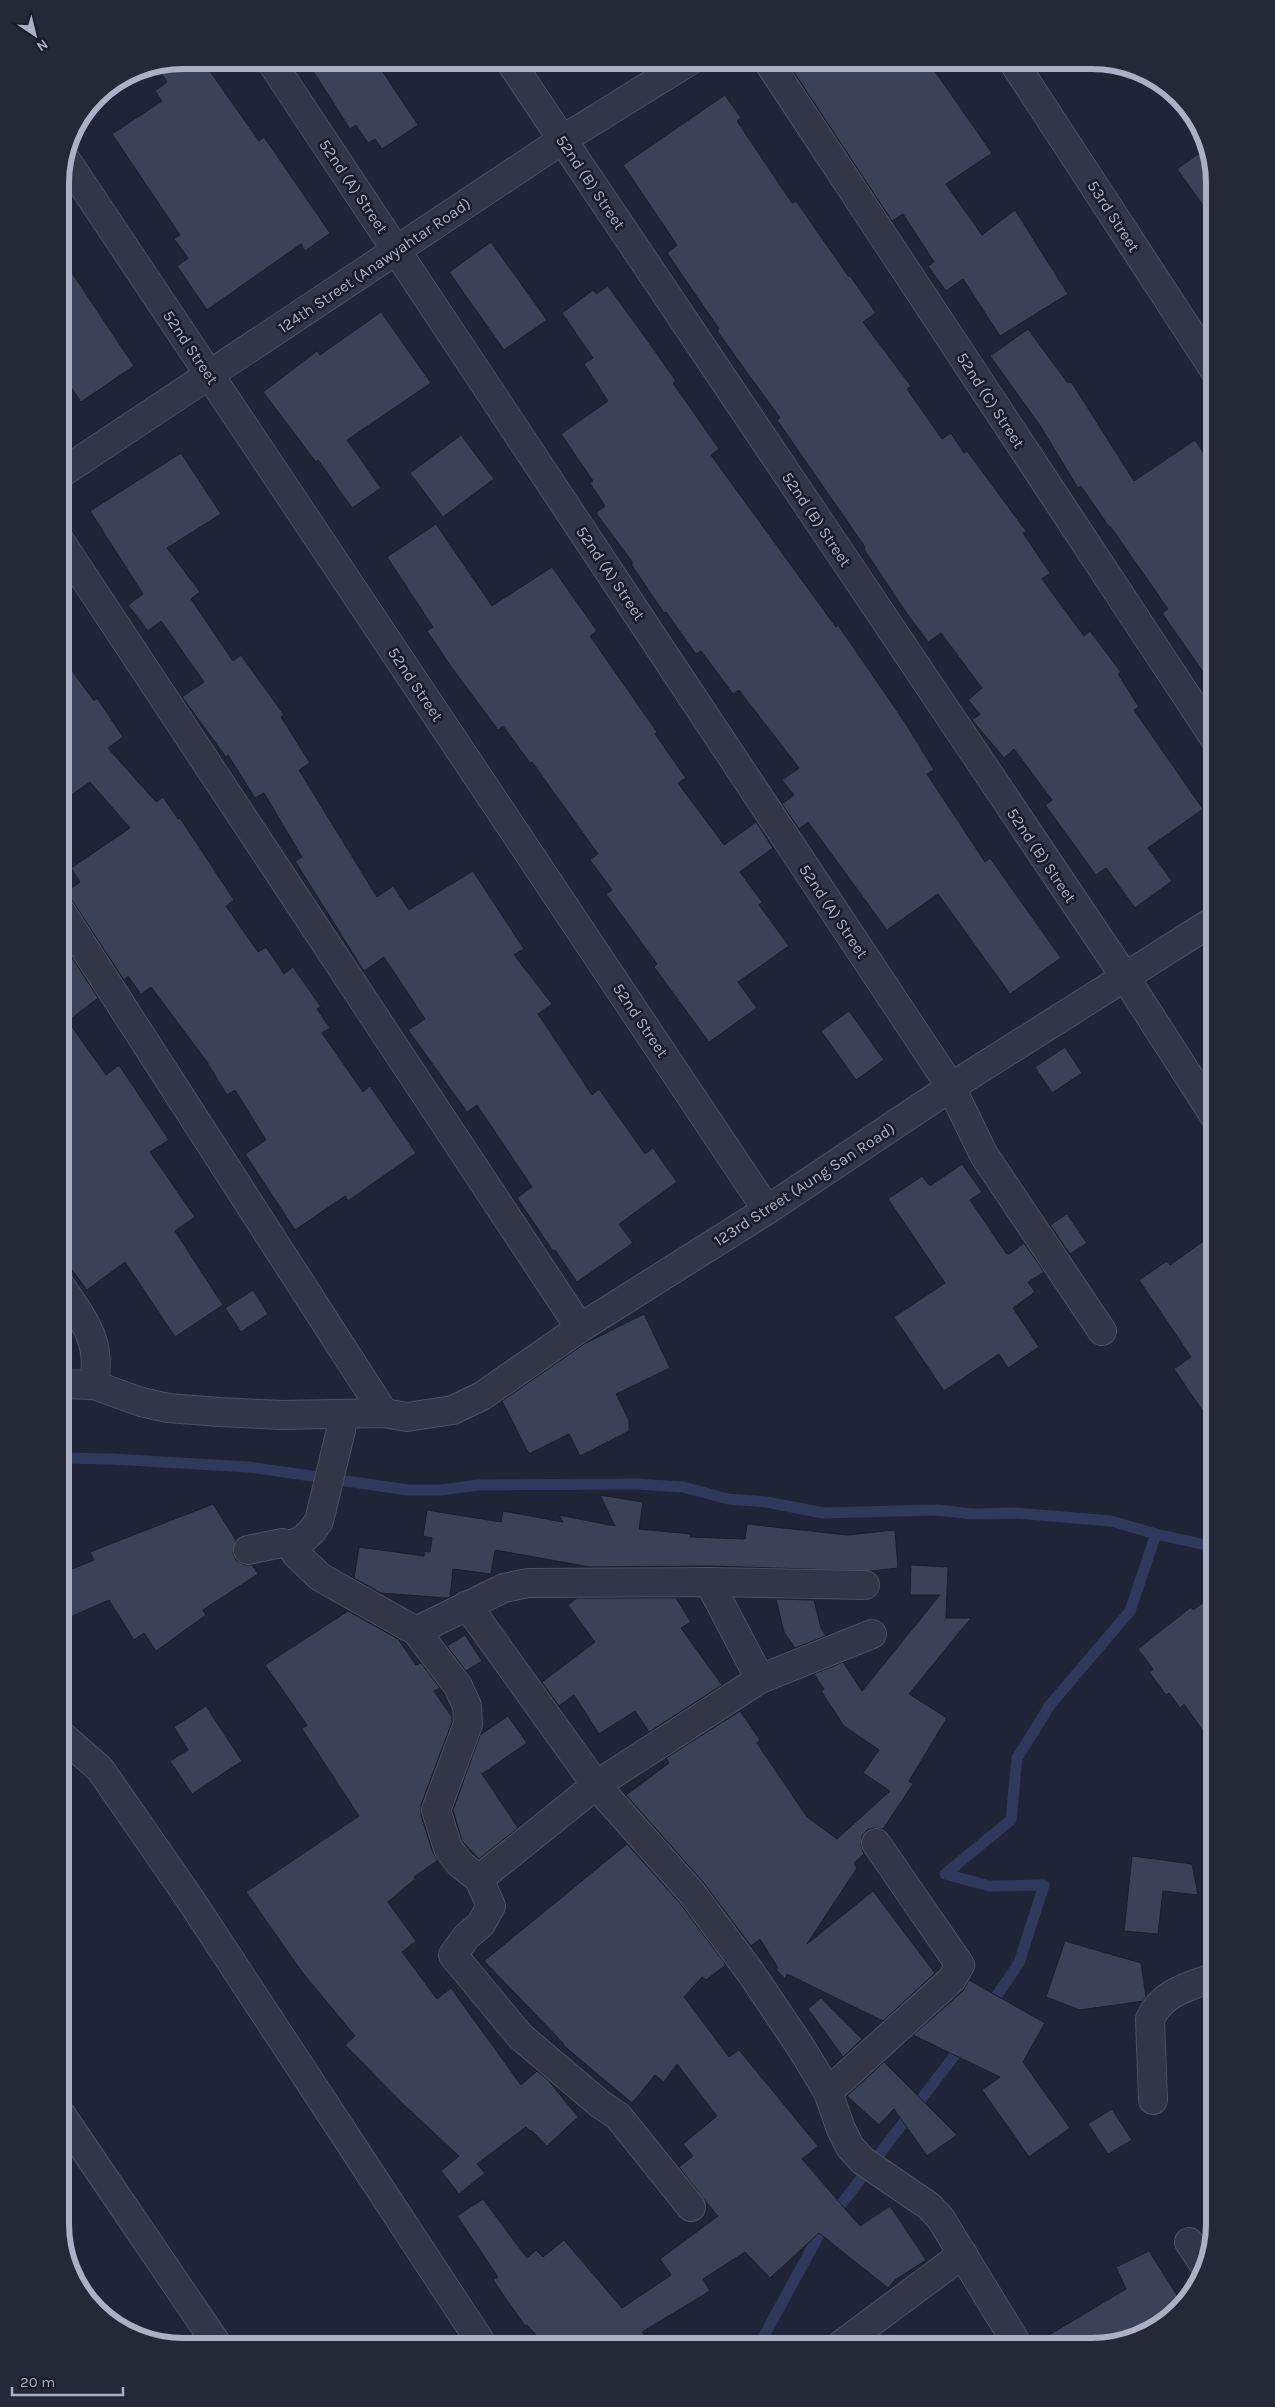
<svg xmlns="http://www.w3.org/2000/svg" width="1275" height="2407" font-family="Karla,sans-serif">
	<rect width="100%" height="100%" fill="#1f2436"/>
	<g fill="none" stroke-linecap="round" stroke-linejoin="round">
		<!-- stream -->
		<g stroke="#30395c" stroke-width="11">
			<path d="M60,1458L112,1459L249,1467L408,1490H441L478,1485L636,1484L683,1487L728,1499L767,1502L823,1513L937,1510L972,1514L1015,1513L1111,1521L1156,1534L1215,1547"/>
			<path d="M989,2007L1019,1963L1044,1885L989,1886L945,1874L1011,1820L1017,1758L1050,1705L1130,1611L1156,1534"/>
			<path d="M758,2347L821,2231L964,2043"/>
		</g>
	</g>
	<!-- building -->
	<g fill="#3b4157" stroke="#1a1e2d">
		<path d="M182,60H202L259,141L264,137L330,233L305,251L301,244L207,310L177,266L188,258L174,239L180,235L112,134L162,101L155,91L167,82L156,65Z"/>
		<path d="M306,60H375L418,125L382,149L375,139L368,143L356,125L350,129Z"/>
		<path d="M786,60H927L992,153L946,184L982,235L1015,210L1068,294L1000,336L963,279L946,291L928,266L934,262L903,214L892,221Z"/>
		<path d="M725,95L741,118L737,121L792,203L796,201L849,277L850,276L876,313L863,322L911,386L907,389L942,439L951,433L964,453L967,451L1026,531L1023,533L1050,573L1042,579L1084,636L1090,631L1121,672L1118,674L1139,707L1134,710L1203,809L1148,848L1172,881L1135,908L1106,868L1096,875L1045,805L1052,800L1014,749L1004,758L972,720L980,714L968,700L982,688L941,633L928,642L908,615L864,549L865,547L777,420L780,418L717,331L719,329L667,253L677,245L623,165Z"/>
		<path d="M1208,147L1215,182V222L1177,169Z"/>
		<path d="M491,242L547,320L504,350L449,272Z"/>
		<path d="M60,255L134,366L81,402L60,371Z"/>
		<path d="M608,286L655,351L676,381L673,383L719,449L711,455L836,627L838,625L906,724L934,770L927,774L985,862L990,858L1061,958L1010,994L938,894L887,930L808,822L799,829L782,804L794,795L782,780L799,768L739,690L733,694L701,651L696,654L666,612L664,613L631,564L633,563L596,513L605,506L590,483L593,481L561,434L608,401L584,364L593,358L562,313L593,290L596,294Z"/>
		<path d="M381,312L431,383L347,440L381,488L352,508L318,460L316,462L263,392L317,351L320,355Z"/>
		<path d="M1028,329L1067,382L1072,383L1134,481L1195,440L1215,470V689L1162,613L1168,609L1110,526L1109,527L1081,486L1078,488L1039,424L990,356Z"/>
		<path d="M461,435L494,479L443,517L410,473Z"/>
		<path d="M181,453L221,514L167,548L200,592L191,599L233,661L241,655L284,715L281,717L310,763L299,770L377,897L393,886L409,910L473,871L524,949L514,955L552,1004L538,1014L592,1095L599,1089L645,1154L653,1148L677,1182L619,1224L633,1243L577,1282L555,1250L553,1251L517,1198L532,1187L477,1105L467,1112L408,1030L425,1019L384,957L364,971L295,861L302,857L264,793L255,798L228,755L226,757L182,697L204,682L161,621L148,631L128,605L143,594L90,511Z"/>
		<path d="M436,524L492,606L552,567L597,631L590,636L657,732L655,734L686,778L678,783L724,845L756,822L773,848L740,872L762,902L759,905L789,946L738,982L757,1008L709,1042L654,967L657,964L606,894L612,890L590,860L598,854L532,762L530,763L503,726L498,730L452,668L427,631L433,627L387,557Z"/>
		<path d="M60,654L94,701L97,698L123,737L108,748L156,802L163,797L178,819L180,818L234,900L226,906L258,952L266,947L284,974L293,967L321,1007L317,1009L330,1028L322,1033L363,1092L370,1086L416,1153L348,1201L345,1196L295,1230L245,1154L266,1140L235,1090L227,1095L207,1062L151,987L141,994L128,976L124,980L73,902L68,896L61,895L80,882L71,868L130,828L90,782L60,803Z"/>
		<path d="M60,939L98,998L68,1021L106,1075L119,1065L169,1140L150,1152L195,1217L175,1231L223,1305L175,1337L125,1262L87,1290L60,1254Z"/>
		<path d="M849,1011L884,1060L856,1080L821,1031Z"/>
		<path d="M1065,1047L1082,1073L1052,1093L1035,1067Z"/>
		<path d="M962,1164L982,1192L970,1200L1006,1253L1009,1254L1024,1243L1044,1272L1028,1282L1035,1292L1013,1308L1039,1347L1008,1368L999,1354L944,1391L894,1317L945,1283L888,1199L922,1176L930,1186Z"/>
		<path d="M1067,1214L1087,1243L1070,1254L1050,1225Z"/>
		<path d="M1215,1233V1429L1174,1369L1191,1357L1139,1280L1167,1261L1170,1265Z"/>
		<path d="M253,1290L268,1314L241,1332L225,1308Z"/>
		<path d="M644,1314L670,1368L616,1394L629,1420V1431L580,1456L569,1434L529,1454L502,1401L584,1344Z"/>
		<path d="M600,1495L643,1502L639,1529L691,1534L690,1537L745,1539L747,1524L847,1535L895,1530L898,1568L871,1571L709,1566L590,1567L495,1550L491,1574L453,1569L450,1597L447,1598L381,1593L354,1578L359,1547L424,1556V1551L430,1552L432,1538L423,1536L427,1510L501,1522L503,1511L563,1522L559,1515L615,1526Z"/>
		<path d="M213,1504L236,1540L233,1553L236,1560L244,1565H252L258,1574L203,1610L206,1615L156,1651L144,1633L134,1640L109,1600L68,1618L60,1599V1580L72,1575L70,1570L94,1560L90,1552Z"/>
		<path d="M911,1565L948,1567L946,1618H971L909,1694L947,1718L909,1781L913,1784L883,1829L874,1828L867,1830L862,1836L861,1845L864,1854L854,1863L857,1868L807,1944L873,1891L935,1973L883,2021L787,1974L785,1979L776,1969L778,1968L760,1939L751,1946L703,1882L626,1795L669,1763L666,1758L740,1711L760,1740L757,1743L807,1817L837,1839L890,1791L863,1773L879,1750L844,1726L821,1691L824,1689L814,1674L843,1662L862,1691L940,1595H910Z"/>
		<path d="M1215,1594V1748L1184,1704L1180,1708L1169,1693L1166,1695L1149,1672L1153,1669L1138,1649L1191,1607L1193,1610Z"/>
		<path d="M577,1598H676L691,1622L681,1628L722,1685L649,1732L635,1711L599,1734L574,1695L559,1706L542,1682L595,1642L568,1605Z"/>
		<path d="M776,1599L814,1600L821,1628L826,1636L795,1648L784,1632Z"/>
		<path d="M348,1611L398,1639L416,1665L421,1663L440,1688L434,1691L452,1717V1722L421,1805V1815L433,1853L438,1860L414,1877L415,1879L388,1902L416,1941L402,1952L437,1999L451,1988L521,2085L537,2071L548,2080L578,2117L547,2146L531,2130L530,2131L526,2127L477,2164L485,2173L459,2194L441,2171L459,2156L403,2104L345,2045L355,2036L302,1972L246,1892L359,1816L302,1729L307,1725L265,1665Z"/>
		<path d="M465,1635L482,1661L466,1671L447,1646Z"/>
		<path d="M206,1706L242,1761L192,1794L170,1761L188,1750L174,1727Z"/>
		<path d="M508,1716L527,1743L482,1774L518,1828L479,1859L462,1841L453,1810L480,1735Z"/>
		<path d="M627,1844L679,1902L726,1965L706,1980L702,1977L684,1997L729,2057L739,2050L818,2146L802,2159L860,2226L890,2206L926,2260L895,2280L888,2288L819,2233L770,2278L745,2252L703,2279L710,2291L642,2332L654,2347H547L527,2325L525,2326L493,2280L498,2277L457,2216L483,2199L527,2258L536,2250L543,2257L564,2240L622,2308L671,2275L660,2259L718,2216L706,2202L679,2167L693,2156L683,2144L717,2116L677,2064L664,2082L655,2075L632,2103L563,2045L564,2044L484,1961Z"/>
		<path d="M1132,1856L1192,1864L1198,1895L1163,1891L1158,1934L1124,1931Z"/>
		<path d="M1065,1941L1141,1963L1146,1997L1143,2001L1080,2010L1046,1997Z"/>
		<path d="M969,1980L1045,2023L1023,2062L1070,2128L1029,2157L982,2090L1000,2077L913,2035L963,1991Z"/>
		<path d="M821,1998L862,2039L843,2057L808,2009Z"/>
		<path d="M884,2062L957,2135L927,2156L894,2109L879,2125L847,2096Z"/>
		<path d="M1112,2109L1132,2140L1108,2154L1088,2124Z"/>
		<path d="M1149,2251L1182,2303L1140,2338L1092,2347H1035L1034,2344L1126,2289L1116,2267Z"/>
	</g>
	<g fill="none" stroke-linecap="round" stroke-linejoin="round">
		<!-- minor casing -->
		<g stroke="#4d5162" stroke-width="30">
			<g id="minor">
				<path d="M270,60L951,1087L984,1155L1102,1331"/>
				<path d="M509,60L1125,977L1215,1117"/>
				<path d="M767,60L1215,739"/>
				<path d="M1012,60L1215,371"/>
				<path d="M64,157L767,1210"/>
				<path d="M60,474L562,140L691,60"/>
				<path d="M60,541L580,1328"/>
				<path d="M60,910L384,1413"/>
				<path d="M60,1285C84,1321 102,1340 94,1385"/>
				<path d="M60,1384L94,1385L141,1402L168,1408L219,1412L282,1415L384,1413L407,1417L453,1410L482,1396L580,1328L767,1210L951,1087L1215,920"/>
				<path d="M291,1545L296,1554L320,1577L416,1631L458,1686L467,1706L468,1724L436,1810L448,1848L460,1864L479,1879L491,1906L481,1924L466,1937L453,1955L520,2036L600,2104L618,2116L691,2207"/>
				<path d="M248,1550L282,1543L291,1545L302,1540L311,1532L319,1521L341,1430L342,1415"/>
				<path d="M709,1582L865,1585"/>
				<path d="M467,1605L596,1785L691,1892L751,1973L800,2046L828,2092L841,2129L850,2147L863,2161L929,2206L941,2219L1019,2347"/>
				<path d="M416,1631L504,1588L528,1583L709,1582L760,1679"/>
				<path d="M60,1734L100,1769L190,1899L484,2347"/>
				<path d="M479,1879L596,1785L760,1679L872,1634"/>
				<path d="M828,2092L952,1979L960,1965L876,1843"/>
				<path d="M1153,2100L1150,2019C1162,1992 1190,1986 1215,1977"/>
				<path d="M60,2113L219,2347"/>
				<path d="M1189,2242L1203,2263"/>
				<path d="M838,2347L963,2254"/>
			</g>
		</g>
		<!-- minor -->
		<use href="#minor" stroke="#323647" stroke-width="28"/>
	</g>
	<g text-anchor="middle" stroke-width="5" stroke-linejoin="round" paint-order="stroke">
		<!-- street labels -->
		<g font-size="16" fill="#acb0c4" stroke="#181c2b">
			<text transform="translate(591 182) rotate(56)" y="6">52nd (B) Street</text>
			<text transform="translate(354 186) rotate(56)" y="6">52nd (A) Street</text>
			<text transform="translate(1114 216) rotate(57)" y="6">53rd Street</text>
			<text transform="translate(374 265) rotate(-34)" y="6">124th Street (Anawyahtar Road)</text>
			<text transform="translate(191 347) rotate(56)" y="6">52nd Street</text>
			<text transform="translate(991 400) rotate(57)" y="6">52nd (C) Street</text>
			<text transform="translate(817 519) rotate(56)" y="6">52nd (B) Street</text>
			<text transform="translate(611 573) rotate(56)" y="6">52nd (A) Street</text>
			<text transform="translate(416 684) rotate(56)" y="6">52nd Street</text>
			<text transform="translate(1042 855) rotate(56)" y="6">52nd (B) Street</text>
			<text transform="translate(834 911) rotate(56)" y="6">52nd (A) Street</text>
			<text transform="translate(641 1020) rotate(56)" y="6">52nd Street</text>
			<text transform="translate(804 1184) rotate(-33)" y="6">123rd Street (Aung San Road)</text>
		</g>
	</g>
	<!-- crop -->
	<path d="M0 0H1275V2407H0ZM183 69H1092A114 114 0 0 1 1206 183V2224A114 114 0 0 1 1092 2338H183A114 114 0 0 1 69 2224V183A114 114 0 0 1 183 69Z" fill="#242837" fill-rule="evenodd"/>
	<path fill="none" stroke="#acb0c4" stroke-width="6" d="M183 69H1092A114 114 0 0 1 1206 183V2224A114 114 0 0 1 1092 2338H183A114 114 0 0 1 69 2224V183A114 114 0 0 1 183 69Z"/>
	<!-- north arrow -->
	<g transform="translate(35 35) rotate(145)" stroke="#181c2b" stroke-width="4" paint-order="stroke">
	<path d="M0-4L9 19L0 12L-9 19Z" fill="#acb0c4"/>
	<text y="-8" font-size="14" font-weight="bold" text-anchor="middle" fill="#acb0c4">N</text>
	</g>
	<!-- scale -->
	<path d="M12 2387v8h111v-8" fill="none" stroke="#acb0c4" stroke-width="2.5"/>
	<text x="20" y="2387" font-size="15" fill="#acb0c4" stroke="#181c2b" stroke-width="4" paint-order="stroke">20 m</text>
</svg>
